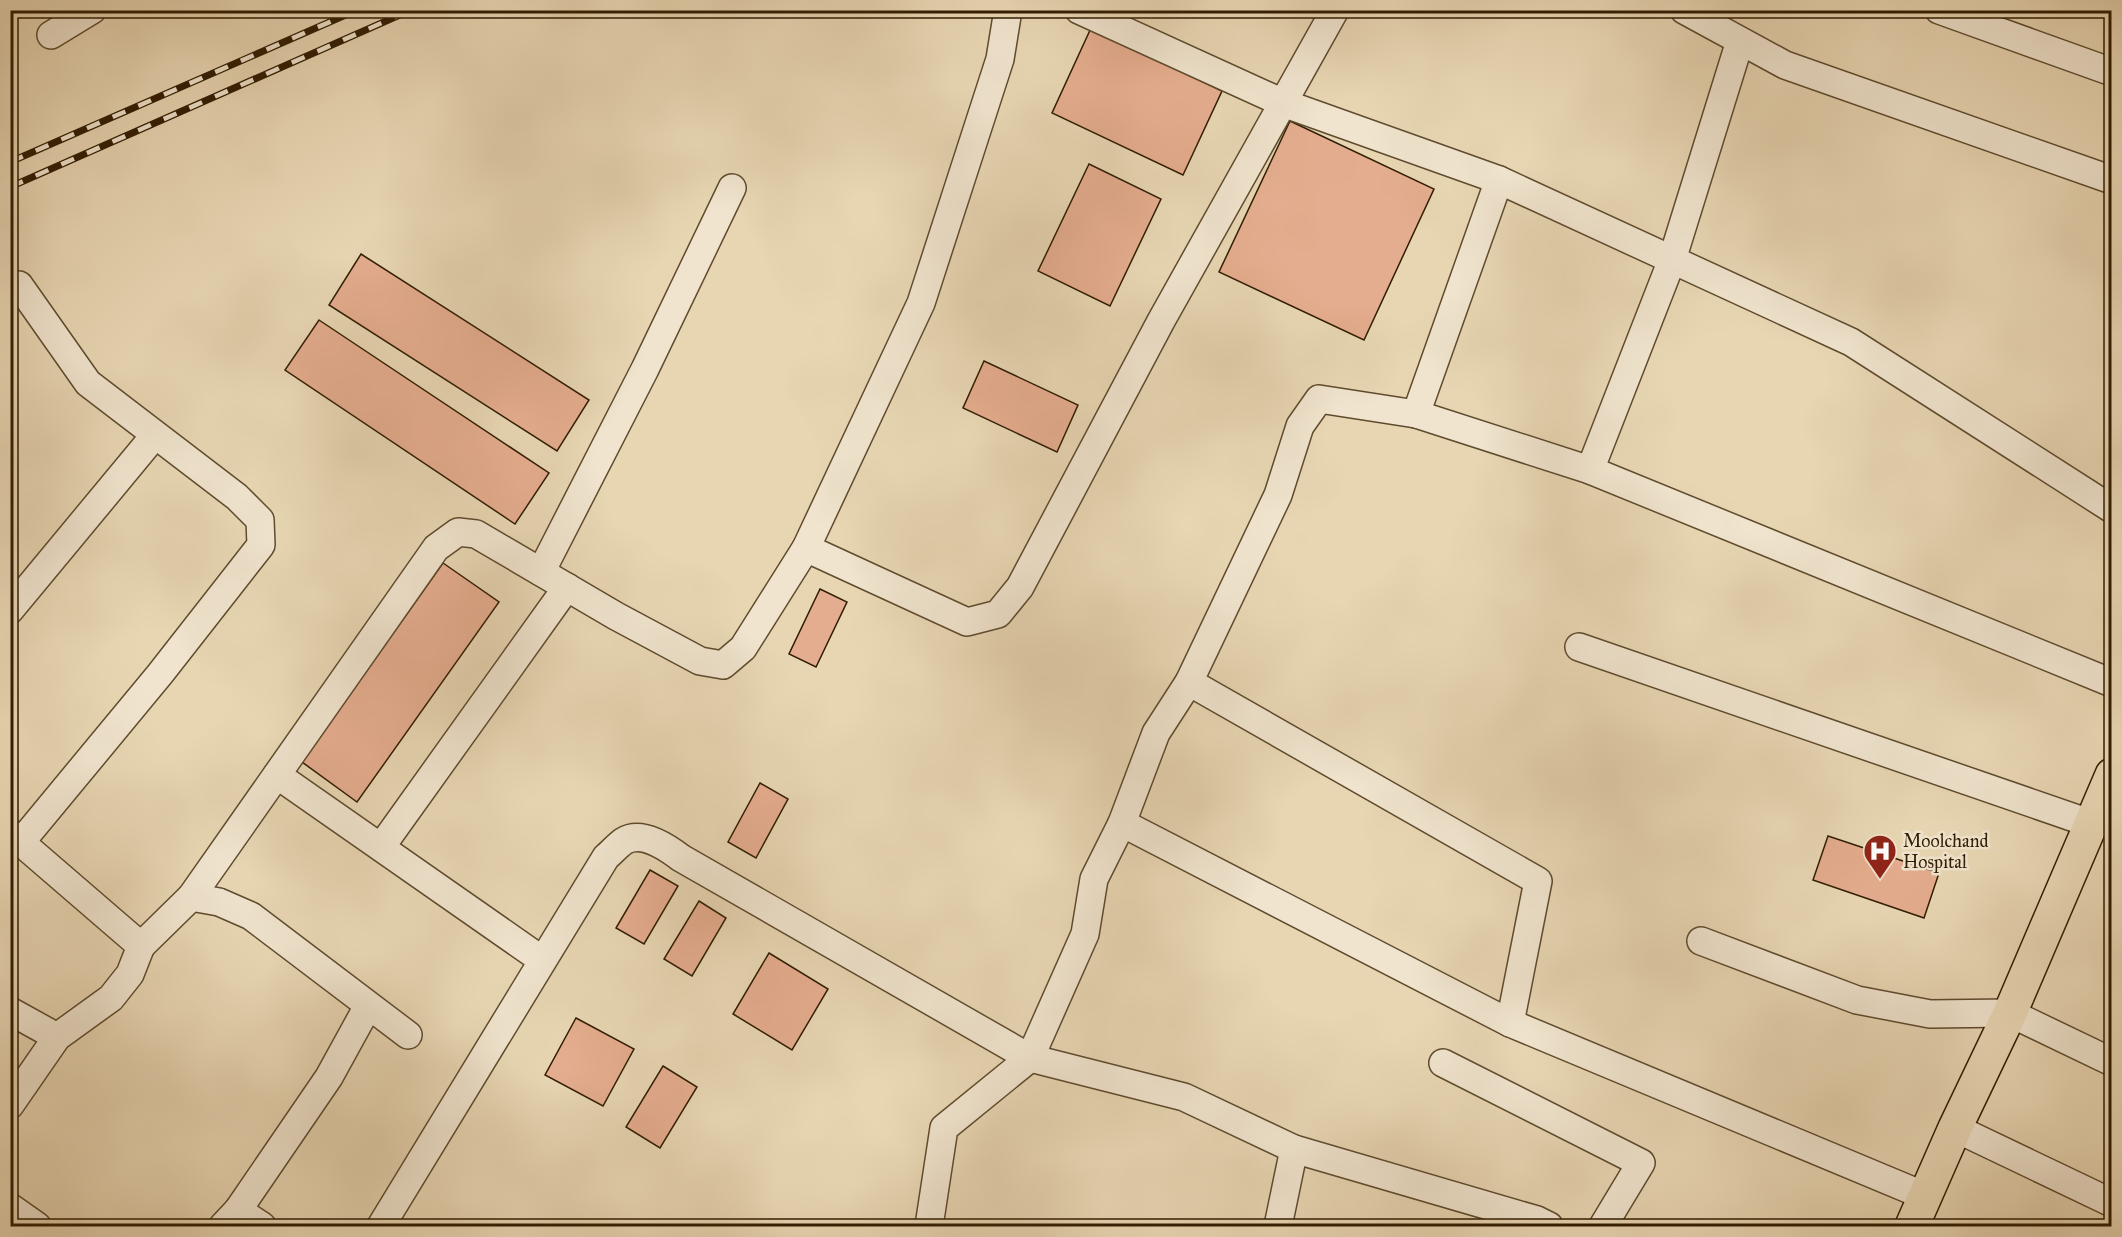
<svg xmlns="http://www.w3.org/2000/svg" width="2122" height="1237" font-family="'IM FELL Great Primer',serif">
	<rect width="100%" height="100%" fill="#e8d6b3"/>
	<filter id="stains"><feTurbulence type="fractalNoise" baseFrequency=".00333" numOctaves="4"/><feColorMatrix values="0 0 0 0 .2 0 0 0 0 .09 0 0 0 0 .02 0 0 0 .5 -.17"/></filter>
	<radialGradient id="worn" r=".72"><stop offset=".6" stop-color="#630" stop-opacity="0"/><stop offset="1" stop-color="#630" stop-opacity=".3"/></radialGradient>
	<!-- building -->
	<g fill="#e5ad8f" stroke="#311d02" stroke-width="1.5">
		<path d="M1091,28L1222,91L1183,175L1052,113Z"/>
		<path d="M1290,121L1434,189L1364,340L1219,272Z"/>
		<path d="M1089,164L1161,199L1110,306L1038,271Z"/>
		<path d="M361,254L589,400L557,451L329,305Z"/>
		<path d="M319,320L549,473L515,524L285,370Z"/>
		<path d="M984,361L1078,405L1057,452L963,408Z"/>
		<path d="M443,563L499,602L357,802L302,762Z"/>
		<path d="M820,589L847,602L816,667L789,654Z"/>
		<path d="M760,783L788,799L756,858L728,842Z"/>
		<path d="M1828,836L1939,873L1924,918L1813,880Z"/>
		<path d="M650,870L678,886L644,944L616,928Z"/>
		<path d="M699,901L726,918L692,976L664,959Z"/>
		<path d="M769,953L828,989L792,1050L733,1014Z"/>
		<path d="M576,1018L634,1049L603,1106L545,1075Z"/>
		<path d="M663,1066L697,1087L660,1148L626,1127Z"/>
	</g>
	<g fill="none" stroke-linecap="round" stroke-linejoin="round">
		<!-- street casing -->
		<g stroke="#5f4b2e" stroke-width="30">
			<g id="street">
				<path d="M1079,10L1283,103L1499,180L1851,342L2112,509"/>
				<path d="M1684,10L1785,65L2112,180"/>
				<path d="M1939,10L2112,72"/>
				<path d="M51,35L92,10"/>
				<path d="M10,289L19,285L88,383L237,497L260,520L261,545L160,674L21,842"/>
				<path d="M1416,414L1499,180"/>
				<path d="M1590,470L1672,260L1740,41"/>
				<path d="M806,548L967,622L998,614L1020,587L1161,321L1335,10"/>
				<path d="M541,572L645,369L732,188"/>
				<path d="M10,610L155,435"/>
				<path d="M1579,647L2092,824"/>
				<path d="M1189,682L1538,881L1510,1023"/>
				<path d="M277,775L542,960"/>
				<path d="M1122,823L1510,1023L1925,1196"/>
				<path d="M10,833L141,946L130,974L111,998L57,1037L10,1105"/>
				<path d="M381,847L567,587"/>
				<path d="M191,897L219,902L251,916L408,1035"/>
				<path d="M1701,941L1857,1000L1930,1014L2010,1013L2112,1062"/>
				<path d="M141,946L191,897L436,548L458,532L476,534L616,616L700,661L723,665L743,648L806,548L921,303L1000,59L1008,10"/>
				<path d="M10,1011L57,1037"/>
				<path d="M1443,1063L1641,1163L1603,1226"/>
				<path d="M1955,1128L2112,1203"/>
				<path d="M10,1207L37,1226"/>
				<path d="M238,1210L262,1226"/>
				<path d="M223,1226L238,1210L329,1077L368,1006"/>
				<path d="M381,1226L606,857C612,852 618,845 624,841C642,830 668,848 681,858L1030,1058L1184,1097L1294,1149"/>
				<path d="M929,1226L944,1128L1030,1058L1085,934L1094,879L1122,823L1156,733L1189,682L1278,495L1300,426L1319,399L1416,414L1590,470L2112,683"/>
				<path d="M1278,1226L1294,1149L1537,1220L1549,1226"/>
			</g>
		</g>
		<!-- primary casing -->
		<g stroke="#311d02" stroke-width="36">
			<path id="primary" d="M1912,1226L1955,1128L2010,1013L2112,775"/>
		</g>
		<!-- street -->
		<use href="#street" stroke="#f0e4ce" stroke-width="27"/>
		<!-- primary -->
		<use href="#primary" stroke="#e8d6b3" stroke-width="33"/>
		<!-- rail casing -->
		<g stroke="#311d02" stroke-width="7">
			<g id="rail">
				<path d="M10,162L357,10"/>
				<path d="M10,187L411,10"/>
			</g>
		</g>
		<!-- rail -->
		<use href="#rail" stroke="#f0e4ce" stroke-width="4.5" stroke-dasharray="14" stroke-linecap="butt"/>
	</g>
	<!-- icons -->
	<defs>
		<g id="hospital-pin" transform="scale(1.725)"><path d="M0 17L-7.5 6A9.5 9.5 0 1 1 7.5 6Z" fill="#8f2418" stroke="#f0e4ce"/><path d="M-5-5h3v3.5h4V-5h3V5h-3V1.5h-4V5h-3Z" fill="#fff"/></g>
	</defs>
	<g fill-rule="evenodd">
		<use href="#hospital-pin" x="1880" y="851"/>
	</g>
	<g text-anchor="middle" stroke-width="5" stroke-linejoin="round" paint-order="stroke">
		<!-- poi labels -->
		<g font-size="18" fill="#311d02" stroke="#f0e4ce" text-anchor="start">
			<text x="1903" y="847">Moolchand<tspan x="1903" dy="21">Hospital</tspan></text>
		</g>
	</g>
	<!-- margin -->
	<rect width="2122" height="1237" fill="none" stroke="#e8d6b3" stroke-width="36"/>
	<rect x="12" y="12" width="2098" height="1213" fill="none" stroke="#311d02" stroke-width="3"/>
	<rect x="18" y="18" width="2086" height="1201" fill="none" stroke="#311d02" stroke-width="1.5"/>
	<rect width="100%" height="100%" filter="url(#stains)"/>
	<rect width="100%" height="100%" fill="url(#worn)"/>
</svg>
